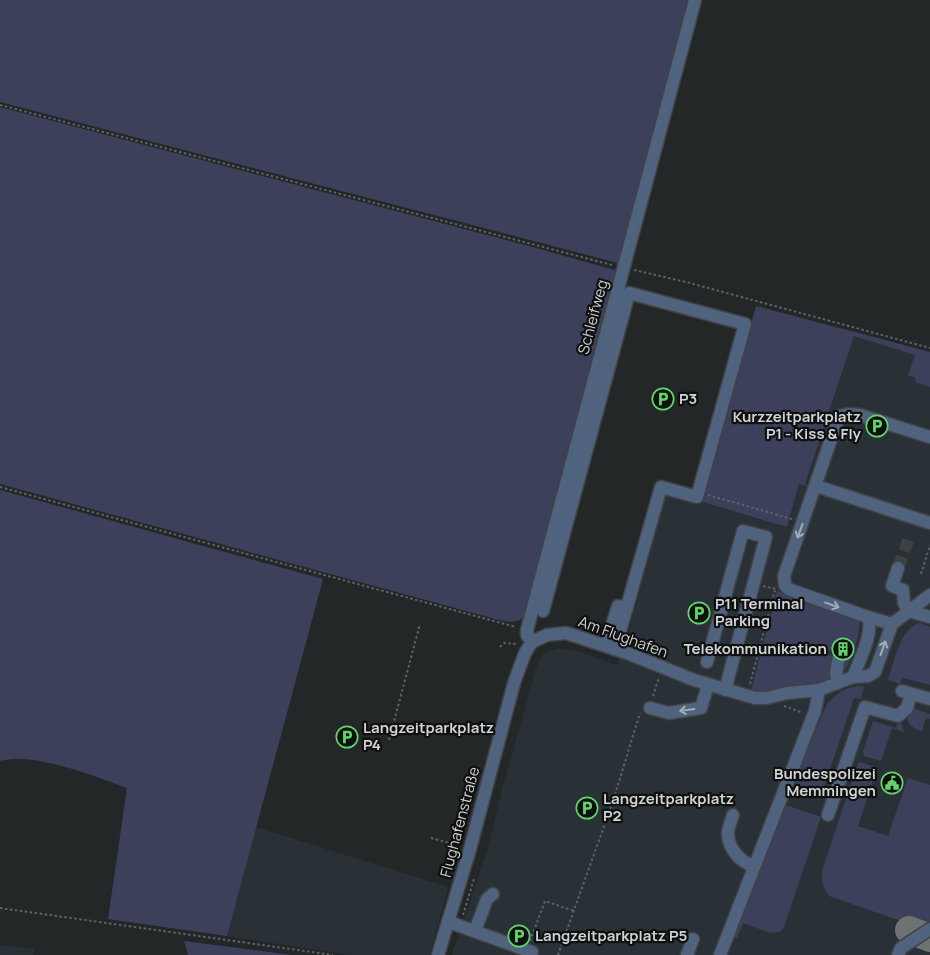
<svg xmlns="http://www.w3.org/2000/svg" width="930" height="955" font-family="Manrope,sans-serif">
	<rect width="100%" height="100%" fill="#242728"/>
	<!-- built -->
	<g fill="#293036">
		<path d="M842,328L930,352V955H452L487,851L503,786L538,662L546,652L558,648L574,650L617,665L626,642L666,492L787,527Z"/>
		<path d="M256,827L448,887L430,955H351L227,936Z"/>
		<path d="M0,945L34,949L33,955H0Z"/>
	</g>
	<!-- grass -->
	<g fill="#3c405a">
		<path d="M0,0H691L621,262L618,263L0,102Z"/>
		<path d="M0,107L525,245L615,270L617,274L524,617C513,626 500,620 488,617L0,484Z"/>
		<path d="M756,306L930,352V387L915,382L916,378L908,375L915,355L854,336L805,484L811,486V487L799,484L787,527L702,502Z"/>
		<path d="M0,490L323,579L227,936L108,919L127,788C94,776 35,752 0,761Z"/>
		<path d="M777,591L859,619C862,633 850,667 840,676L844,661L848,659L849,655L846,654L849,646L840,642L836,652L830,650L828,653L834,658L833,678C808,688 777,695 751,691Z"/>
		<path d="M920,623L930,627V685L903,678L900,684L888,680C894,663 900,627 920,623Z"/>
		<path d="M858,686L864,687L861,699L854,698L821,796L819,798C809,797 800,794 793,787V785L826,706C835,694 843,688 858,686Z"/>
		<path d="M913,708L930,714V719L926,718L922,731C916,729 905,725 908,716C909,713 912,711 913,708Z"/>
		<path d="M899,720L901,722L904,732L892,728L881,761L864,756L863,751L873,721L896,728Z"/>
		<path d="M861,762L877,768L858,826L888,836L908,778L930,785V923L921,928L829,896C823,887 821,882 822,871L858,763Z"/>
		<path d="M785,806H789L821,817L784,927L780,932L770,933L743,923L737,938L733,937Z"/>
		<path d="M184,941L292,955H188Z"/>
	</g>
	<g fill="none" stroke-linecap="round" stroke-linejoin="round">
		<!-- taxiway -->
		<path stroke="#6f7272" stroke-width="28" d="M909,930L930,938"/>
		<!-- minor-tunnel -->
		<path stroke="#3e4142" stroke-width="12" stroke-dasharray="12 6" stroke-linecap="butt" d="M898,568L909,538"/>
		<!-- minor casing -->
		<g stroke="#404243" stroke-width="15">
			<g id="minor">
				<path d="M816,486L930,523"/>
				<path d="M898,568L892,586L903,590L904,603L908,611"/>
				<path d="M543,611L629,293L745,324L697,497L661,487L615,649"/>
				<path d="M908,611L930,617"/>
				<path d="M892,624L868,617L788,589L785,585L784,576L839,416L848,414L860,415L930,437"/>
				<path d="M532,642L527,635V630L695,0"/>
				<path d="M606,645L618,606L627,608"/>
				<path d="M707,662L743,531L766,537L725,690"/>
				<path d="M853,677C859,661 874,633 868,617"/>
				<path d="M838,683L836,673L839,657"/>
				<path d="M902,691L930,699"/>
				<path d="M650,708L669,713L701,708L708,685"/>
				<path d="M733,815C731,821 727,830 728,836C730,850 740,862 754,866"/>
				<path d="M828,815L865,707L898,716L907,708L911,694"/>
				<path d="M449,922L532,952L531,955"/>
				<path d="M475,931L487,899L493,894"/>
				<path d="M438,955L470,849L514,683L525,653L532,642L547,635L566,633L627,653L694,680L755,698H767L787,693L819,690L853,677L868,676L875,672L892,624L930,595"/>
				<path d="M687,955L693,939"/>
				<path d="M720,955L815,711L819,690"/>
				<path d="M898,955L901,948L930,929"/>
			</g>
		</g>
		<!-- path -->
		<g stroke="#5f6263" stroke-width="2" stroke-dasharray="2.5 2.5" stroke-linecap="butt">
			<path d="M0,105L612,265"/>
			<path d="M634,270L686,282L930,348"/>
			<path d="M0,487L516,627"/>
			<path d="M708,495L792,519"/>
			<path d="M921,574L930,545"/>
			<path d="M763,586L776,589"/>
			<path d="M500,647L504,643L518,644"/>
			<path d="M750,684L775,590"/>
			<path d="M653,696L659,677"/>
			<path d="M784,706L803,713"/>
			<path d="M389,740L420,624"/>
			<path d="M431,838L460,846"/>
			<path d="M0,908L333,955"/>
			<path d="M463,915L474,879"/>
			<path d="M530,941L545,901L574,911"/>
			<path d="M558,955L613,801L640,713"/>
		</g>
		<!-- minor -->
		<use href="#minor" stroke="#50637e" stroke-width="12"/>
	</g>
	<!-- one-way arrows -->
	<defs><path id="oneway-shaft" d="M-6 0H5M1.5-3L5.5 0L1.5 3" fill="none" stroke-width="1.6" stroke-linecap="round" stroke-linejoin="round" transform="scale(1.25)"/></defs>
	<g stroke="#a3abb5">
		<use href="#oneway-shaft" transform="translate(800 531) rotate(110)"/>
		<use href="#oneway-shaft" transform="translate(832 605) rotate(20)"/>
		<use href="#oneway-shaft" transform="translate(883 648) rotate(-70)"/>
		<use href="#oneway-shaft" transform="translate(687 710) rotate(172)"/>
	</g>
	<!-- icons -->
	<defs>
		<g id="parking-ring" transform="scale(1.125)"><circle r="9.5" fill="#0f1010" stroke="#62d469" stroke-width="1.5"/><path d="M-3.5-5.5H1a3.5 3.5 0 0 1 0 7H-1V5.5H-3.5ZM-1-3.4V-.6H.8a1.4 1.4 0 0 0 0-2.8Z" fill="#62d469"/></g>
		<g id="building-ring" transform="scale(1.125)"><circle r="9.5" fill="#0f1010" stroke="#62d469" stroke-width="1.5"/><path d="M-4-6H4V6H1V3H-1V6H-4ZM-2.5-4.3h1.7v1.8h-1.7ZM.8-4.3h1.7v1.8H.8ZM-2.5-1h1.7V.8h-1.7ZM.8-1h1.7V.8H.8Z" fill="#62d469"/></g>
		<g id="civic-ring" transform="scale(1.125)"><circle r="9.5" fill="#0f1010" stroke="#62d469" stroke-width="1.5"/><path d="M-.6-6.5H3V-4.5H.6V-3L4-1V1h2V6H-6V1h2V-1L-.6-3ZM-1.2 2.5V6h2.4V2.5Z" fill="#62d469"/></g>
	</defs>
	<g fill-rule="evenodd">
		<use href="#parking-ring" x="663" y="399"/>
		<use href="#parking-ring" x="877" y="426"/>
		<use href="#parking-ring" x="699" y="613"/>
		<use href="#building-ring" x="843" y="649"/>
		<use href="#parking-ring" x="347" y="737"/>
		<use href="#civic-ring" x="892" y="783"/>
		<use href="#parking-ring" x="587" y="808"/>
		<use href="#parking-ring" x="519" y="936"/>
	</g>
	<g text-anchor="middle" stroke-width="4.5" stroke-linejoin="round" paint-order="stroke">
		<!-- street labels -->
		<g font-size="15" fill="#d0d2d3" stroke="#0f1010">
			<text transform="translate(593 317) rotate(-75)" y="5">Schleifweg</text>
			<text transform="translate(623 637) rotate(20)" y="5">Am Flughafen</text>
			<text transform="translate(460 822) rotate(-75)" y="5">Flughafenstraße</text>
		</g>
		<!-- poi labels -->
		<g font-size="15" font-weight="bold" fill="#d0d2d3" stroke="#0f1010" text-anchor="start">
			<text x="679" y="404">P3</text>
			<text x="861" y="422" text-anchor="end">Kurzzeitparkplatz<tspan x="861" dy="17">P1 - Kiss &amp; Fly</tspan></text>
			<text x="715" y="609">P11 Terminal<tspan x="715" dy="17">Parking</tspan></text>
			<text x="827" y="654" text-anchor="end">Telekommunikation</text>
			<text x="363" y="733">Langzeitparkplatz<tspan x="363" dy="17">P4</tspan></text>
			<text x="876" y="779" text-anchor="end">Bundespolizei<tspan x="876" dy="17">Memmingen</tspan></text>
			<text x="603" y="804">Langzeitparkplatz<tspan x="603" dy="17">P2</tspan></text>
			<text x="535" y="941">Langzeitparkplatz P5</text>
		</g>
	</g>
</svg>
